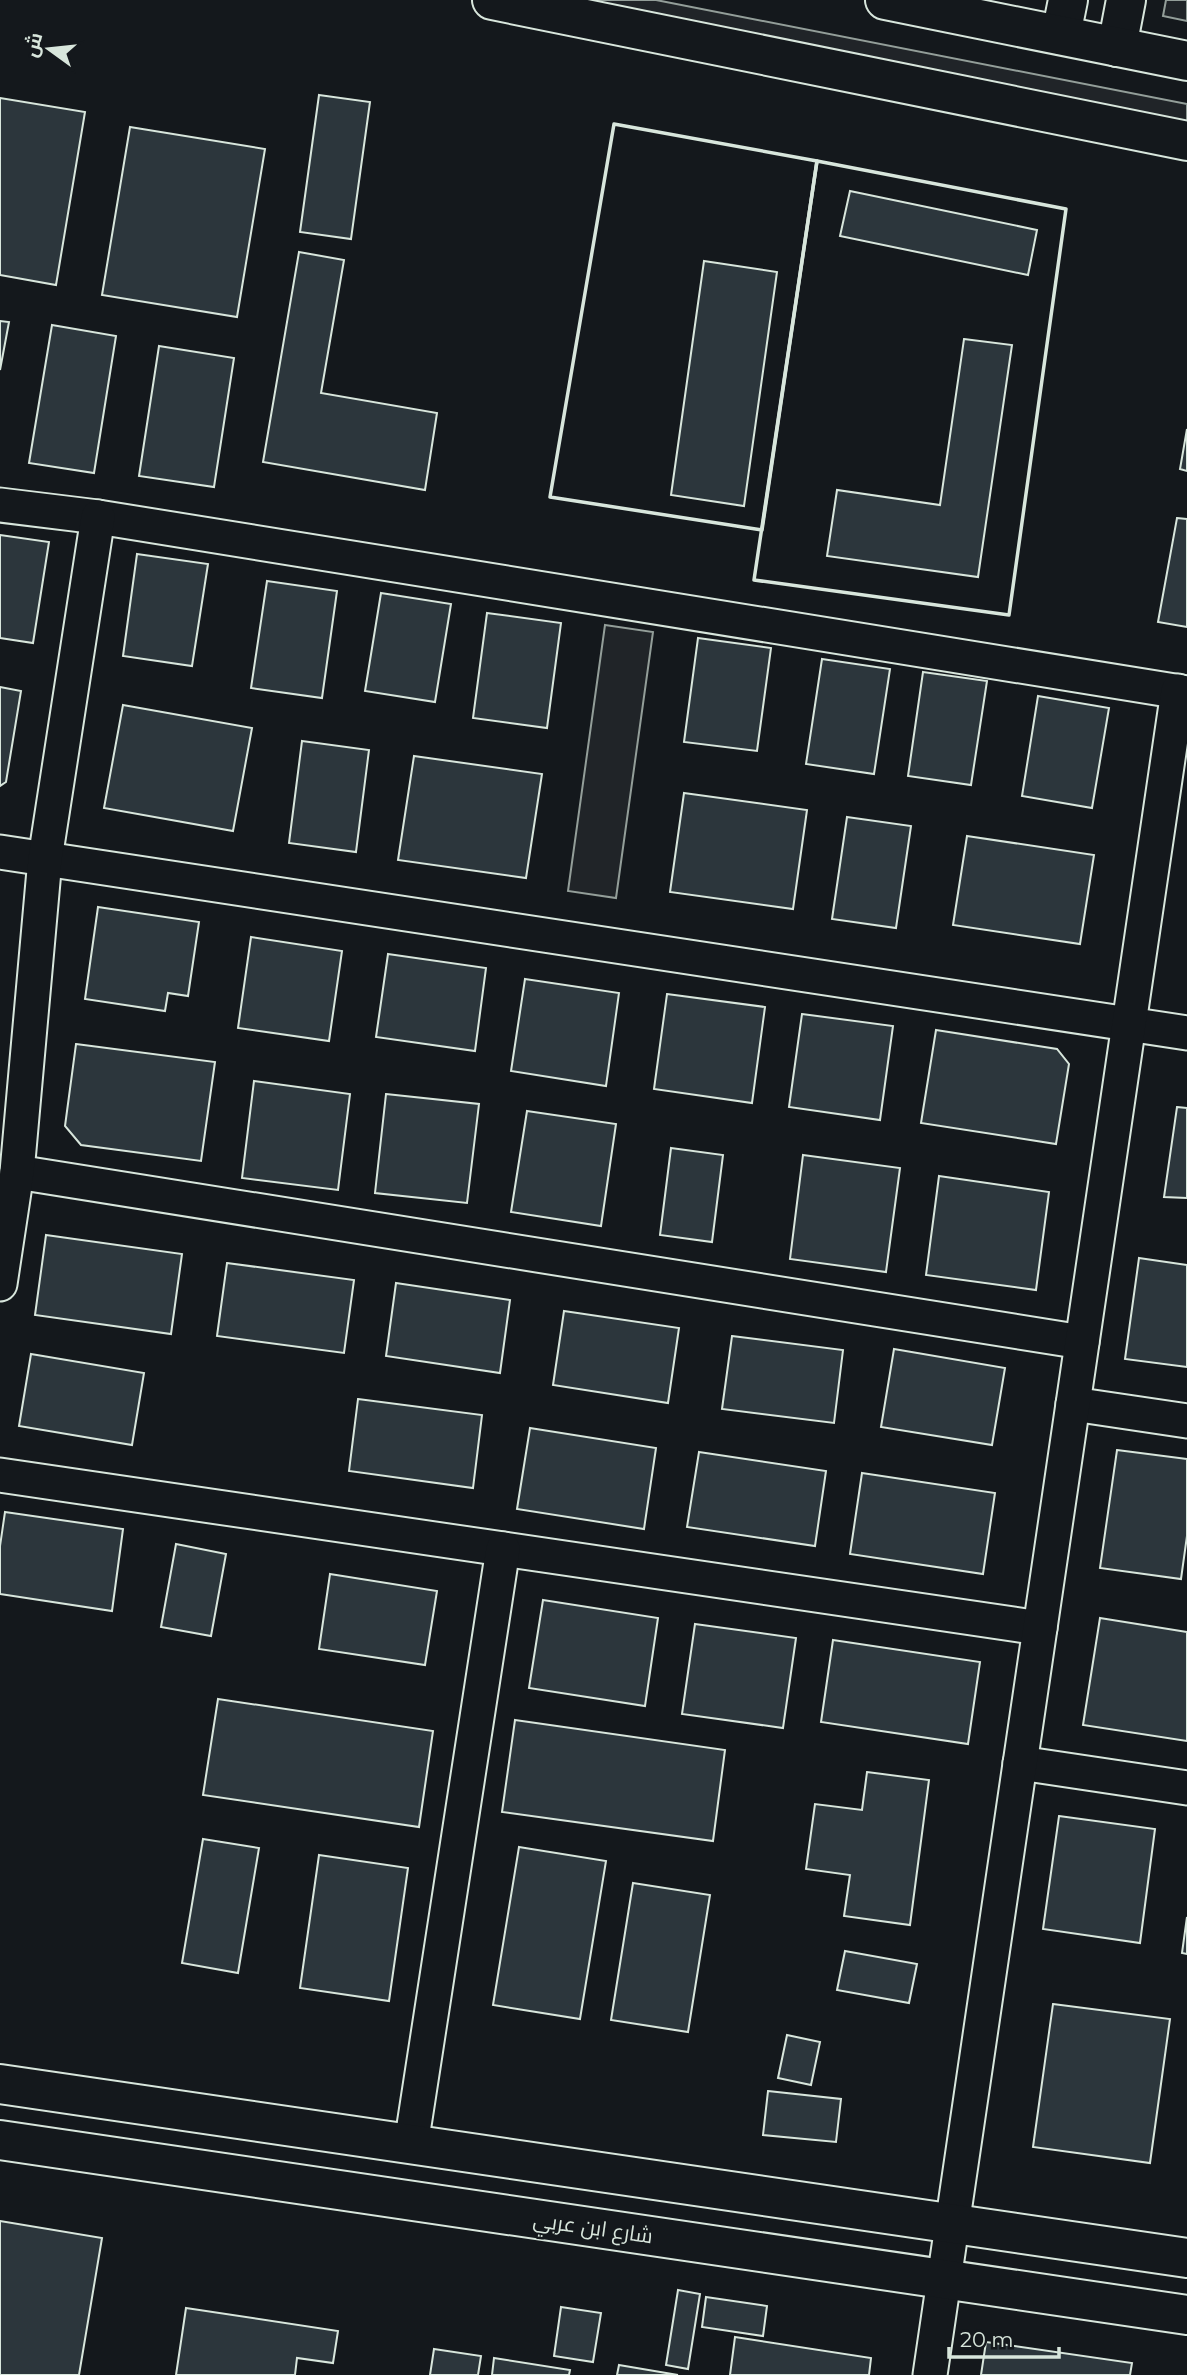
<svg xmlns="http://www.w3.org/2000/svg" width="1187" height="2375" font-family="Montserrat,Cairo,sans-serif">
	<rect width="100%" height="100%" fill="#14181c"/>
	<!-- green -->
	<g fill="#202428" stroke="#939e99" stroke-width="2">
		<path d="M488,0H656L1187,104V137Z"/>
		<path d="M1166,0H1187V21L1163,16Z"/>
		<path d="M605,625L653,632L616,898L568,891Z"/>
	</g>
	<!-- building -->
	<g fill="#2c363c" stroke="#d8e6dc" stroke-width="2">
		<path d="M319,95L370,102L351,239L300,232Z"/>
		<path d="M0,98L85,112L56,285L0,275Z"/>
		<path d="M130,127L265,149L237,317L102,295Z"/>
		<path d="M850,191L1037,230L1028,275L840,236Z"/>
		<path d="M299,252L344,260L321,393L437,413L425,490L263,462Z"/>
		<path d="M704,261L777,272L744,506L671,495Z"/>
		<path d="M0,321L9,322L0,370Z"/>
		<path d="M52,325L116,336L94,473L29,463Z"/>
		<path d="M964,339L1012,345L978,577L827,556L837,490L940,505Z"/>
		<path d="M159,346L234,358L214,487L139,476Z"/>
		<path d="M1187,429V471L1180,469Z"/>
		<path d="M1177,518L1187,519V627L1158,622Z"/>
		<path d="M0,535L49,542L33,643L0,638Z"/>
		<path d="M137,554L208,564L192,666L123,656Z"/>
		<path d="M267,581L337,591L322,698L251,688Z"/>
		<path d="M381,593L451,604L435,702L365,691Z"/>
		<path d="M487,613L561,623L547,728L473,718Z"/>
		<path d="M698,638L771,648L757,751L684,742Z"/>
		<path d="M822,659L890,669L874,774L806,764Z"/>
		<path d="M923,672L987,681L971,785L908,776Z"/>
		<path d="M0,687L21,691L6,782L0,786Z"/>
		<path d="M1038,696L1109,708L1092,808L1022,796Z"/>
		<path d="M123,705L252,728L233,831L104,808Z"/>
		<path d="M302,741L369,750L356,852L289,843Z"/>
		<path d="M414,756L542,774L526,878L398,860Z"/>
		<path d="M684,793L807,810L793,909L670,892Z"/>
		<path d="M847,817L911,826L896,928L832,919Z"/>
		<path d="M967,836L1094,855L1080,944L953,925Z"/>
		<path d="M98,907L199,922L188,996L168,993L165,1011L85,999Z"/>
		<path d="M251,937L342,951L329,1041L238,1028Z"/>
		<path d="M388,954L486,968L475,1051L376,1037Z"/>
		<path d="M525,979L619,993L606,1086L511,1071Z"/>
		<path d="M667,994L765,1007L752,1103L654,1089Z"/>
		<path d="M802,1014L893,1026L880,1120L789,1107Z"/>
		<path d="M936,1030L1057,1049L1069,1064L1056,1144L921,1123Z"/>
		<path d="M76,1044L215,1062L201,1161L81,1145L65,1126Z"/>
		<path d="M254,1081L350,1094L338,1190L242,1178Z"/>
		<path d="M386,1094L479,1104L467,1203L375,1193Z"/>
		<path d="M1177,1107L1187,1108V1198L1164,1197Z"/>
		<path d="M527,1111L616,1124L601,1226L511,1212Z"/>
		<path d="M671,1148L723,1155L712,1242L660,1235Z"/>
		<path d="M803,1155L900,1168L886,1272L790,1259Z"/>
		<path d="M939,1176L1049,1192L1036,1290L926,1275Z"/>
		<path d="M46,1235L182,1254L171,1334L35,1315Z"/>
		<path d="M1139,1258L1187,1265V1367L1125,1359Z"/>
		<path d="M227,1263L354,1280L344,1353L217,1336Z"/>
		<path d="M396,1283L510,1300L500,1373L386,1356Z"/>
		<path d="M564,1311L679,1328L668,1403L553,1385Z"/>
		<path d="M732,1336L843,1350L834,1423L722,1409Z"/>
		<path d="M894,1349L1005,1368L992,1445L881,1427Z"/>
		<path d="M31,1354L144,1373L132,1445L19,1426Z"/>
		<path d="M358,1399L482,1415L473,1488L349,1471Z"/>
		<path d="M530,1428L656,1448L644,1529L517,1509Z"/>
		<path d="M1117,1450L1187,1459V1536L1181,1579L1100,1568Z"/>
		<path d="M699,1452L826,1471L815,1546L687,1527Z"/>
		<path d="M862,1473L995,1493L983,1574L850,1554Z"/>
		<path d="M5,1512L123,1529L112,1611L0,1594V1546Z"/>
		<path d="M176,1544L226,1554L211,1636L161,1627Z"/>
		<path d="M330,1574L437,1591L425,1665L319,1649Z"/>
		<path d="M543,1600L658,1618L645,1706L529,1688Z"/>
		<path d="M1100,1618L1187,1632V1741L1083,1725Z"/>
		<path d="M695,1624L796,1638L783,1728L682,1714Z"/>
		<path d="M833,1640L980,1662L968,1744L821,1722Z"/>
		<path d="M218,1699L433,1731L419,1827L203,1795Z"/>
		<path d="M515,1720L725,1750L713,1841L502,1812Z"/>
		<path d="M867,1772L929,1780L910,1925L844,1916L850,1875L806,1869L815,1804L862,1810Z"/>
		<path d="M1059,1816L1155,1829L1140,1943L1043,1929Z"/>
		<path d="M203,1839L259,1848L238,1973L182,1963Z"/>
		<path d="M519,1847L606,1861L580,2019L493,2005Z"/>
		<path d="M319,1855L408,1868L389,2001L300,1988Z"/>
		<path d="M633,1883L710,1895L688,2032L611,2020Z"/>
		<path d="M1187,1917V1954L1182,1953Z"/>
		<path d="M845,1951L917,1964L909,2003L837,1990Z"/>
		<path d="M1053,2004L1170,2019L1150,2163L1033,2147Z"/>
		<path d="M787,2035L820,2042L811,2085L778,2078Z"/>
		<path d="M768,2091L841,2099L836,2142L763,2135Z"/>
		<path d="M0,2221L102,2238L79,2375H0Z"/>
		<path d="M678,2290L700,2294L688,2369L666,2365Z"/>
		<path d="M706,2297L767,2306L763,2336L702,2327Z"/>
		<path d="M561,2307L601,2313L593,2362L554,2356Z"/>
		<path d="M186,2308L338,2331L333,2363L297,2358L295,2375H176Z"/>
		<path d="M735,2337L871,2358L869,2375H730Z"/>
		<path d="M986,2342L1132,2363L1130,2375H981Z"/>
		<path d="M434,2349L481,2356L478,2375H430Z"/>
		<path d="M494,2358L570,2370L569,2375H492Z"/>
		<path d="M619,2365L678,2375H617Z"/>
	</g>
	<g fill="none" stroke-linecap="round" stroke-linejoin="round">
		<!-- minor casing -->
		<g stroke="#d8e6dc" stroke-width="37">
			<g id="minor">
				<path d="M0,505L98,517L1187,693"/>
				<path d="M0,852L1187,1033"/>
				<path d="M17,1172L1082,1342"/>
				<path d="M0,1284L17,1172L45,859L98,517"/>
				<path d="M1073,1404L1187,1421"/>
				<path d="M0,1475L1040,1628"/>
				<path d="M1020,1763L1187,1788"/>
				<path d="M411,2145L503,1549"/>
				<path d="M930,2375L1178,691"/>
			</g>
		</g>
		<!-- tertiary casing -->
		<g stroke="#d8e6dc" stroke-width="42">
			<g id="tertiary">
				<path d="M1061,35L1068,0"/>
				<path d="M1117,47L1126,0"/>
				<path d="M0,2084L1187,2258"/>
				<path d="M0,2140L1187,2315"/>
			</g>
		</g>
		<!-- secondary casing -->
		<g stroke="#d8e6dc" stroke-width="42">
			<g id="secondary">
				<path d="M492,0L1187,141"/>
				<path d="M885,0L1187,61"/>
			</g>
		</g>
		<!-- minor -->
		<use href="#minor" stroke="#14181c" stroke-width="33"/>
		<!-- tertiary -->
		<use href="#tertiary" stroke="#14181c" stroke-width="38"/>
		<!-- secondary -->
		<use href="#secondary" stroke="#14181c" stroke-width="38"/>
		<!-- wall -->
		<g stroke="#d8e6dc" stroke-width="3.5">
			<path d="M614,124L817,161L762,530L550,497Z"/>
			<path d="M817,161L1066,209L1009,615L754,580Z"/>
		</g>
	</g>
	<g text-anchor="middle" stroke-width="5" stroke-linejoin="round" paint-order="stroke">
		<!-- street labels -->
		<g font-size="21" fill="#d8e6dc" stroke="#14181c">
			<text transform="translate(593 2228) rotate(8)" y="7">شارع ابن عربي</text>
		</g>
	</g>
	<!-- north arrow -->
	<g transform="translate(49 49) rotate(285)" stroke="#14181c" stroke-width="5" paint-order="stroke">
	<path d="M0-5L12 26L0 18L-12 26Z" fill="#d8e6dc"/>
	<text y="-10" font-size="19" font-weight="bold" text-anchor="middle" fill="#d8e6dc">ش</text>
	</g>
	<!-- scale -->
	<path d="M949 2347v10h110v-10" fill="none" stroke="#d8e6dc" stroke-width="3.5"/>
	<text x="960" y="2347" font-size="21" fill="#d8e6dc" stroke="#14181c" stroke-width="5" paint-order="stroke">20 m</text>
</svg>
